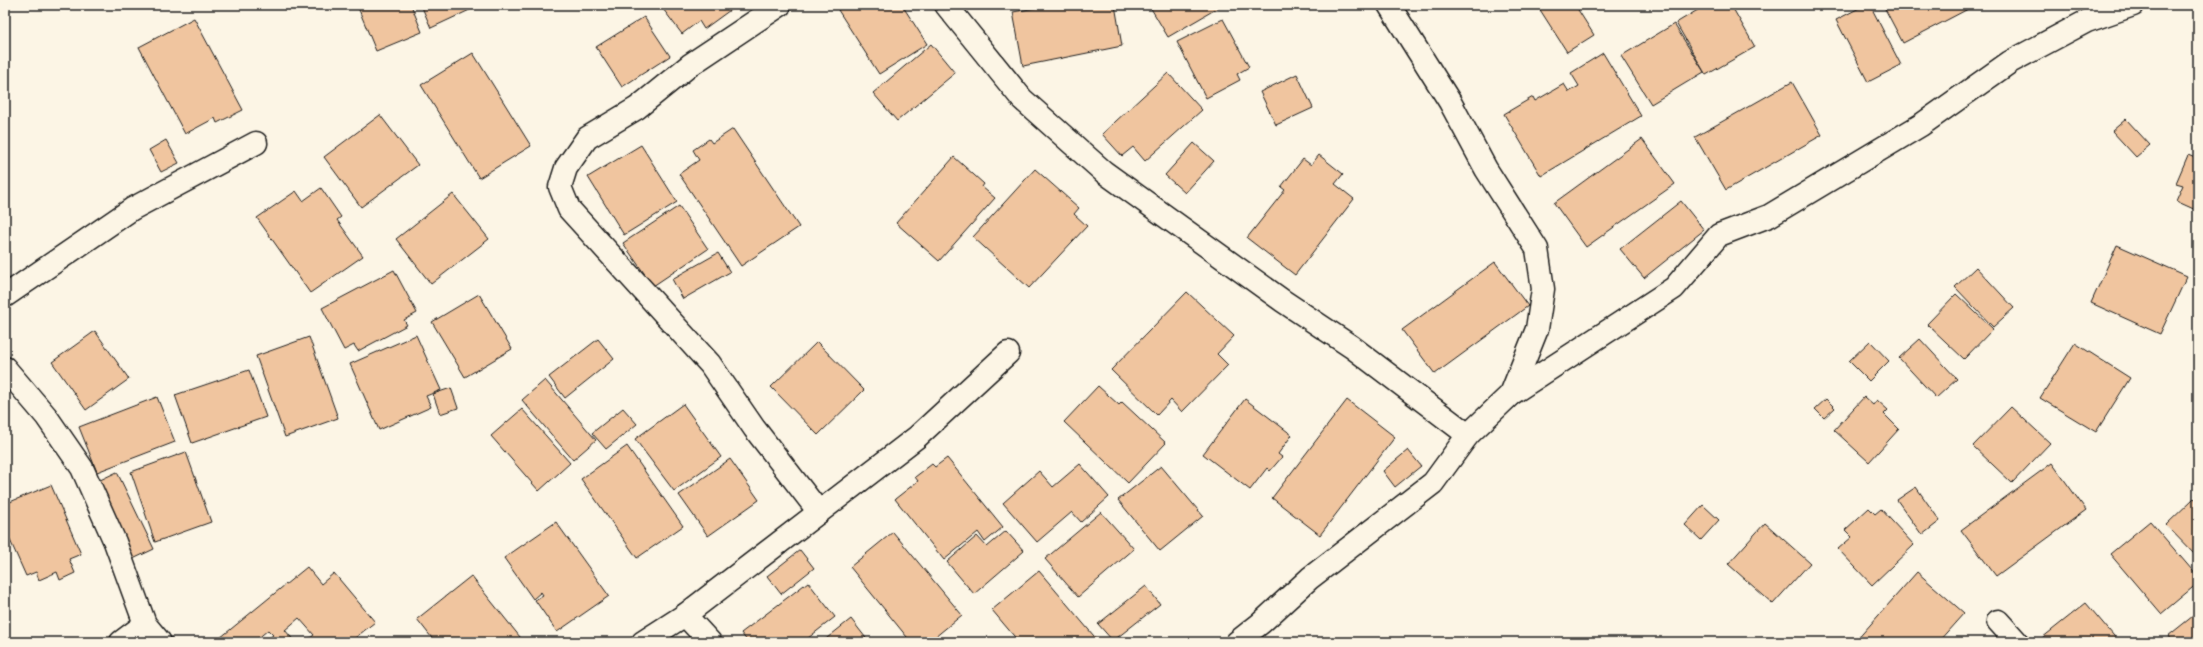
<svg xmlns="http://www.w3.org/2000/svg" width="2203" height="647" font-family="'Indie Flower',sans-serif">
	<rect width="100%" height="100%" fill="#fcf5e5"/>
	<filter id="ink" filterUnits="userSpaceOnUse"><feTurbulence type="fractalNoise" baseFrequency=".025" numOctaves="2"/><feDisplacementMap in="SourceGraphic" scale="8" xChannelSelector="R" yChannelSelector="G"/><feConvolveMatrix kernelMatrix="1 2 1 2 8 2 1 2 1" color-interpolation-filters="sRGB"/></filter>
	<g filter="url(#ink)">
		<!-- building -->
		<g fill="#f0c59f" stroke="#1c1c1c">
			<path d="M357,5H411L422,32L376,51Z"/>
			<path d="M421,5H475L476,7L431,28Z"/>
			<path d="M660,5H737L704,29L699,21L682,34Z"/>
			<path d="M846,5H902L927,44L879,74L838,10Z"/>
			<path d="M1052,5H1115L1122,46L1023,66L1013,12Z"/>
			<path d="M1149,5H1223L1168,37Z"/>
			<path d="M1537,5H1575L1594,35L1567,52Z"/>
			<path d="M1706,5H1731L1755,47L1706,75L1676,23Z"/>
			<path d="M1865,5H1870L1901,65L1868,82L1836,20Z"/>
			<path d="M1883,5H1966L1968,9L1903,43Z"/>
			<path d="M644,17L670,56L622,87L596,47Z"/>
			<path d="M194,18L243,110L217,123L215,118L185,134L139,47Z"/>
			<path d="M1223,19L1249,67L1237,74L1240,80L1206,98L1177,42Z"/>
			<path d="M1674,24L1704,72L1651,104L1621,56Z"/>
			<path d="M931,44L955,73L897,121L873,93Z"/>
			<path d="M473,53L531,146L479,178L421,85Z"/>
			<path d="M1603,53L1641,116L1541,176L1504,114L1533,97L1535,101L1564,84L1569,92L1579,86L1571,73Z"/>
			<path d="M1168,73L1202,110L1145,161L1133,147L1122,156L1102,134Z"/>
			<path d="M1297,74L1313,108L1276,125L1260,92Z"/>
			<path d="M1792,82L1822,135L1726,190L1695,137Z"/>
			<path d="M380,115L418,165L361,207L324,157Z"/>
			<path d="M2126,119L2150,145L2136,157L2112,131Z"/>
			<path d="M733,129L799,227L741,266L679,174L699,160L693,150L709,139L712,143Z"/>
			<path d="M1642,139L1675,184L1586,247L1554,203Z"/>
			<path d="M166,140L179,163L161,172L149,150Z"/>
			<path d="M1194,143L1214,161L1185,193L1165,175Z"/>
			<path d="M641,145L677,202L624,235L588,177Z"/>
			<path d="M2198,152V211L2176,201L2183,185L2176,183L2188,155L2195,158Z"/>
			<path d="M1319,155L1343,174L1335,184L1354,199L1295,275L1247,238L1285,190L1281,187L1303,159L1311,165Z"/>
			<path d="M954,157L984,184L982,187L995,198L939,261L896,223Z"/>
			<path d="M1035,169L1079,208L1074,214L1087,226L1029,288L973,237Z"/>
			<path d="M321,188L341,217L337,220L363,256L310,293L257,218L296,191L303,201Z"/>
			<path d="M453,194L489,239L431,284L396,239Z"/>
			<path d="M1681,201L1704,230L1644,278L1620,249Z"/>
			<path d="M679,206L708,249L653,286L623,243Z"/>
			<path d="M2117,245L2187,276L2160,334L2091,303Z"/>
			<path d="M718,253L730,272L683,299L672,279Z"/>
			<path d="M1495,262L1528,306L1435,374L1402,330Z"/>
			<path d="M1976,267L2014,308L1993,327L1955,287Z"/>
			<path d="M394,270L417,313L404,320L407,325L358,351L354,345L344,350L322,308Z"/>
			<path d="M1187,292L1234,336L1217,354L1228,365L1182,412L1171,400L1157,415L1111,370Z"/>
			<path d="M479,294L512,349L465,377L432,322Z"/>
			<path d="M1956,294L1993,329L1964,359L1927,324Z"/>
			<path d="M95,331L129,379L86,410L52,362Z"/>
			<path d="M416,335L441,390L426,396L431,407L379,430L350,364Z"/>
			<path d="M309,337L338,418L285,437L256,356Z"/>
			<path d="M598,339L614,359L565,398L549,377Z"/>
			<path d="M1920,339L1957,379L1936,398L1899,358Z"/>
			<path d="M1870,341L1889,361L1869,381L1849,361Z"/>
			<path d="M817,342L864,390L818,435L771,387Z"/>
			<path d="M2075,343L2130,378L2096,432L2040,398Z"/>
			<path d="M249,370L266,417L192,443L175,395Z"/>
			<path d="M545,380L596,440L573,460L522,400Z"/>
			<path d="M1098,386L1119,405L1122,402L1166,443L1128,483L1064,422Z"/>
			<path d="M451,388L458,408L440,414L433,394Z"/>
			<path d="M157,397L175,442L97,472L79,427Z"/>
			<path d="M1864,397L1873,405L1877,400L1888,410L1884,414L1899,429L1869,462L1834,430Z"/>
			<path d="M1245,399L1292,435L1278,454L1282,457L1270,471L1267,468L1250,490L1203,454Z"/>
			<path d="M1826,399L1835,408L1824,418L1815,409Z"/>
			<path d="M1347,400L1395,437L1320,535L1272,498Z"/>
			<path d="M683,404L721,457L674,491L635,439Z"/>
			<path d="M2011,407L2050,443L2012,483L1973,446Z"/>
			<path d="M623,408L637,424L606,449L592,433Z"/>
			<path d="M522,409L570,463L539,491L491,436Z"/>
			<path d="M627,446L683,526L637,558L581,479Z"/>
			<path d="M1408,450L1421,466L1395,487L1383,471Z"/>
			<path d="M186,452L211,522L155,542L131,472Z"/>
			<path d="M947,458L1003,527L985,542L978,532L944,560L895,499L918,481L915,477L932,464L935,467Z"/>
			<path d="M730,459L759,500L708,536L679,495Z"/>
			<path d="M2052,463L2086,510L1996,576L1961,530Z"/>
			<path d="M1080,464L1109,497L1081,522L1072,512L1037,542L1003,503L1039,471L1053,487Z"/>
			<path d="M1161,466L1203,516L1160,551L1118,500Z"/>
			<path d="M117,472L154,549L133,559L96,482Z"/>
			<path d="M51,485L81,554L69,559L75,573L60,580L57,572L39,580L36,572L26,576L5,529V504Z"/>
			<path d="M1916,487L1940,521L1922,535L1897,500Z"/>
			<path d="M2194,498L2198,502V558L2166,525Z"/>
			<path d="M1703,505L1719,520L1701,540L1685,525Z"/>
			<path d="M1869,508L1875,514L1881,509L1914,545L1872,585L1838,549L1852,537L1845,530Z"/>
			<path d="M1101,512L1134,549L1078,597L1045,559Z"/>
			<path d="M2150,521L2198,577V583L2161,614L2110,554Z"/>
			<path d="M556,522L609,596L557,632L535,600L543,595L541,592L533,599L504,558Z"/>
			<path d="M1765,523L1810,563L1773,604L1728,564Z"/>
			<path d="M1006,531L1024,551L974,594L947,562L977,536L987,547Z"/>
			<path d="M893,532L962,615L929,642H911L850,567Z"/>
			<path d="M800,550L814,568L781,594L767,576Z"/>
			<path d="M307,567L321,584L334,573L375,622L350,642H305L314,635L299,618L285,630L295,642H264L273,635L268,630L256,640L257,642H223L220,638Z"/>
			<path d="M1039,571L1099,642H1019L992,610Z"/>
			<path d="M1917,572L1964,613L1938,642H1855Z"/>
			<path d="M471,576L524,642H435L417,619Z"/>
			<path d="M808,582L835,617L803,642H748L741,633Z"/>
			<path d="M1146,586L1160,604L1113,641L1098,624Z"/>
			<path d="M2086,603L2119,642H2045L2042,638Z"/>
			<path d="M2198,612V642H2172L2168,636Z"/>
			<path d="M851,619L869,642H822Z"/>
		</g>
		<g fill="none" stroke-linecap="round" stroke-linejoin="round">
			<!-- minor casing -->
			<g stroke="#1c1c1c" stroke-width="25">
				<g id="minor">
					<path d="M780,5L690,65L637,108L587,138L566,168L560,187L569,209L710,364L754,428L819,512"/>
					<path d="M946,5L1022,99L1104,172L1283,301L1352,347L1468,435"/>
					<path d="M1389,5L1450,102L1486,169L1537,249L1543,289L1537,329L1511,394"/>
					<path d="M5,296L132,209L256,143"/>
					<path d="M5,368L46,416L82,468L115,542L145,624L160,642"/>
					<path d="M685,615L710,642"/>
					<path d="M1998,621L2017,642"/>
					<path d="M121,642L145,624"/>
					<path d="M643,642L685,615L917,437L1008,353"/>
					<path d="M1237,642L1261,623L1310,578L1433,483L1468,435L1511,394L1674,288L1719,235L1769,216L1921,125L2010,62L2087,21L2133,5"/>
				</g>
			</g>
			<!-- minor -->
			<use href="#minor" stroke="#fcf5e5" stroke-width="22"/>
		</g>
	</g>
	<!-- margin -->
	<rect width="2203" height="647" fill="none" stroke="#fcf5e5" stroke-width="20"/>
	<rect x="10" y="10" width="2183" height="627" fill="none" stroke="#1c1c1c" stroke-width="1.5" filter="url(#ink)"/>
</svg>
